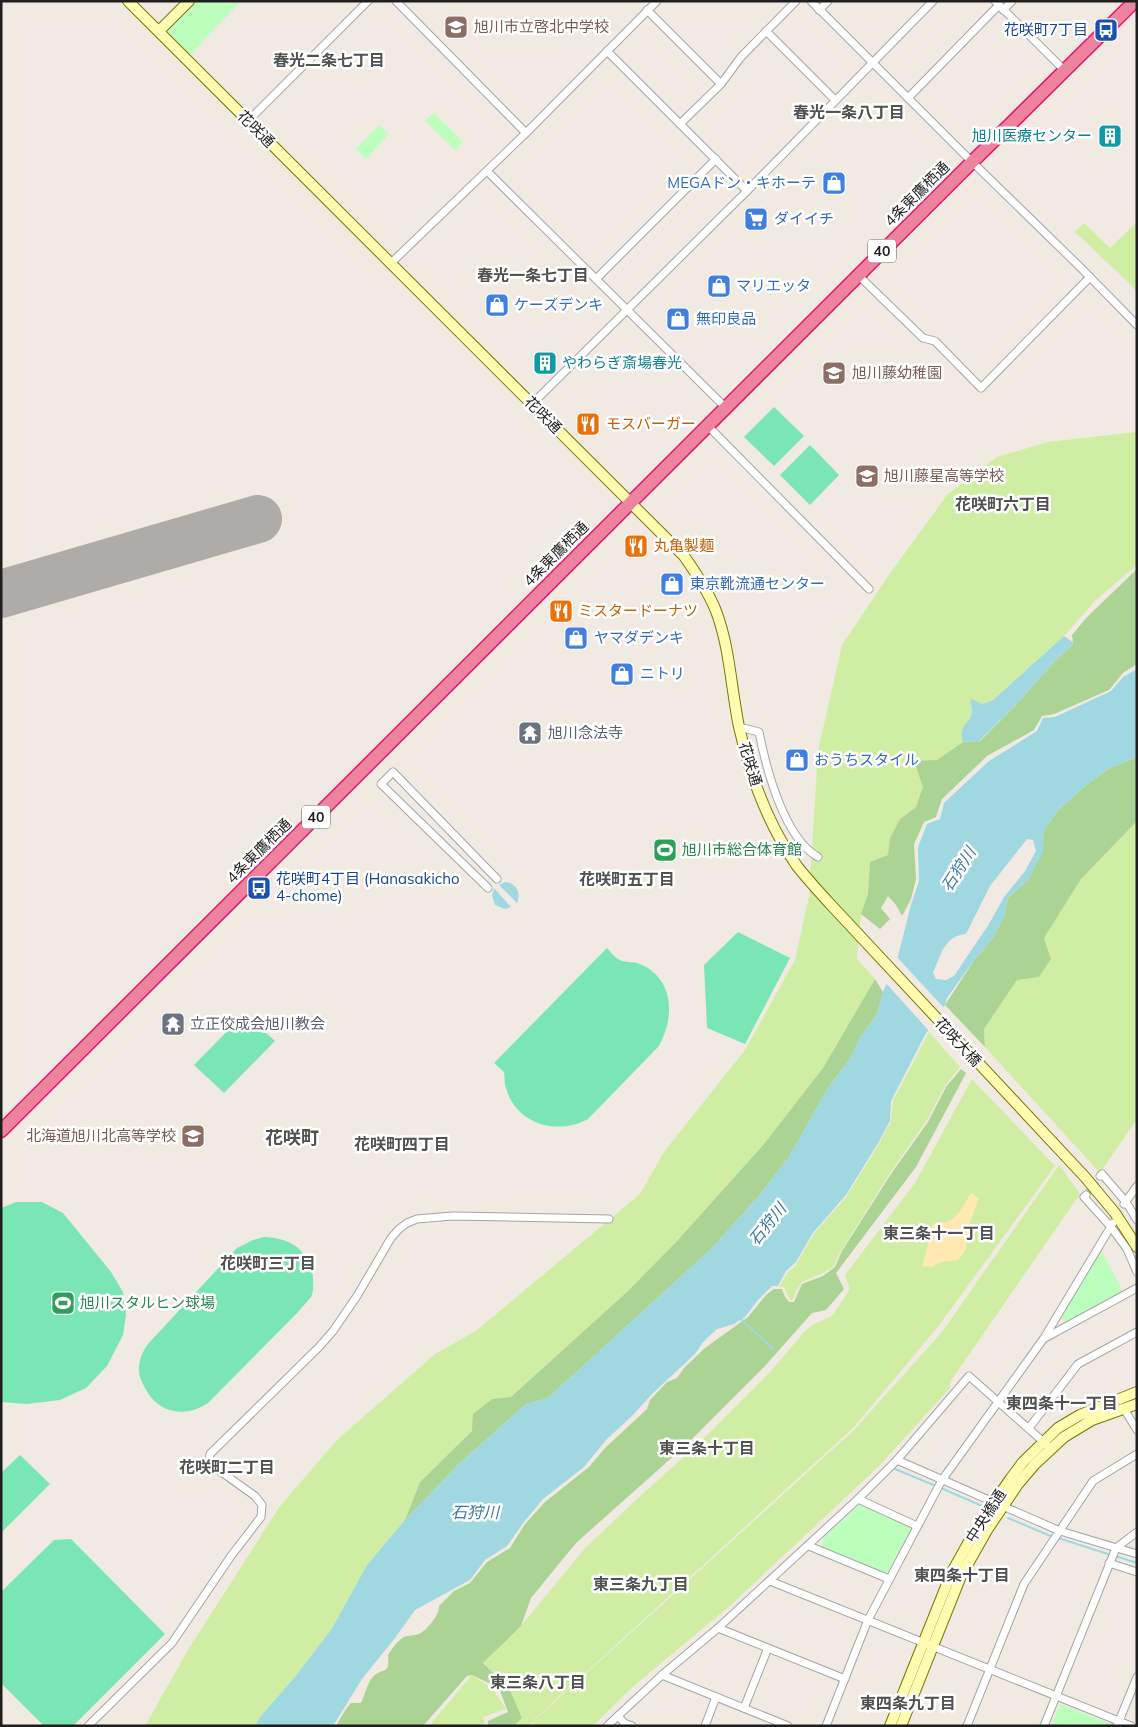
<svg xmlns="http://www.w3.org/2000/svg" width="1138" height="1727" font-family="Mulish,'Noto Sans JP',sans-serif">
	<rect width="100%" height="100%" fill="#f0eae3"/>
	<!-- grass -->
	<g fill="#cfeea4">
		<path d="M1137,222V292L1129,283L1075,232L1084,223L1110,248Z"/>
		<path d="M1137,432V565L1095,601L1064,636L993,700L982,704L972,700L970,702C977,724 957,721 963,742L937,760L916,807L900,819L890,838L888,855L870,862L868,894L861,914L857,959L875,979L823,1068L764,1144L678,1240L628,1291L511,1397L492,1399L473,1430L420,1482L405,1520L367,1565L331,1630L294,1678L260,1717L255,1726H145L188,1650L280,1506L337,1440L435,1354L476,1331L640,1194L664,1152L745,1050L795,960L809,896L818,751L842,645L891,572L947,495L997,457L1048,442Z"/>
		<path d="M1137,821V1119L1100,1173L985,1047L984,1029L1017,980L1051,959L1044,938L1081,879Z"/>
		<path d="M929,1032L960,1067L945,1086L927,1120L890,1173L841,1251L833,1267L823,1273L802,1282L796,1291L793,1300H790L784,1287H779L788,1272L796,1265L813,1235L846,1197L868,1162L891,1122L893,1101Z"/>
		<path d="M972,1079L1055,1166L937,1328L853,1428L535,1719L530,1726H514L522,1718L510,1690L483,1663L521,1626L585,1548L637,1499L700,1442L770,1372L804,1332L814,1324L832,1316L850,1289L845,1275L915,1183Z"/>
		<path d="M1059,1165L1080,1194L950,1382V1388L879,1466L732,1604L629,1690L593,1726H531L536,1719L854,1430L942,1332Z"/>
		<path d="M472,1675L493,1689L506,1709L483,1717L485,1726H429Z"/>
	</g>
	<!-- forest -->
	<g fill="#abd394">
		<path d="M1137,569V664L1123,673L1109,690L1054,714L1042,716L1034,730L987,756L942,799L936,817L924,822L914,844L916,879L911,899L902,916L896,905L888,896L881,908L890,919L880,929L861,914L868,894L870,862L888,855L890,838L900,819L916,807L923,787L914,761L937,760L963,742L980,741L1017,704L1051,665L1073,644L1072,635L1087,617Z"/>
		<path d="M1137,757V821L1081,879L1044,938L1051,959L1039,977L1017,980L984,1029L985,1047L945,1005L975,959L992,939L1004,917L1008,898L1028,880L1042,852L1044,831L1057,811L1085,786L1108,769Z"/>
		<path d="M875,979L883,992L877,1014L860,1038L850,1059L828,1088L789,1157L758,1197L711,1249L548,1398L525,1405L461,1462L405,1520L420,1482L472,1431L473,1414L492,1399L511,1397L628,1291L678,1240L764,1144L823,1068Z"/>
		<path d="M961,1069L966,1073L916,1167L836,1273L844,1289L826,1310L812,1313L765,1366L686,1445L576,1543L531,1598L521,1626L483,1663L510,1690L522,1718L514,1726H488V1721L508,1712L499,1688L472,1675L467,1676L423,1726H336L346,1709L351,1703H361C364,1697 368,1682 372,1678C383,1666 390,1677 388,1655C392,1649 397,1641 404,1637C408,1635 414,1636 419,1634C427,1630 440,1614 439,1606L454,1591L470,1583L487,1562L510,1548L525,1524L545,1502L589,1467L605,1448L647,1409L650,1400L667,1382L677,1378L684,1368L705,1348L748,1317L766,1295L774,1289H782L785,1297L789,1302H794L802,1284L823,1276L835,1267L842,1251L891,1174L928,1122L946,1087Z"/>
	</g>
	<!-- sand -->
	<path fill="#ffe9b1" d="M971,1193L979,1199L968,1227L966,1250L958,1260L941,1262L932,1267L922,1266L928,1245L927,1236L934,1223C956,1225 961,1209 971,1193Z"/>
	<!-- park -->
	<g fill="#bcfebb">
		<path d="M189,1H241L190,55L163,27Z"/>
		<path d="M434,113L463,142L455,150L425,121Z"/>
		<path d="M379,125L389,134L366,159L356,149Z"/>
		<path d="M1101,1250L1123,1292L1065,1322L1061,1318Z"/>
		<path d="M861,1504L912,1528L887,1573L822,1548L823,1538Z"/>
		<path d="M1060,1704L1112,1724V1726H1052Z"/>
	</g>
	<!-- pitch -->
	<g fill="#7ae6b3">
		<path d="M774,407L804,436L774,466L744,437Z"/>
		<path d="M810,445L839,475L810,505L780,475Z"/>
		<path d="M738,932L790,958L745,1044L707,1028L704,965Z"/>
		<path d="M607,948C610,951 614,957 618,959C623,963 633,961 640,964C675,979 675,1019 658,1047L588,1119C557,1136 516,1124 506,1088C504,1083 505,1077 504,1072L494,1063Z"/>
		<path d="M245,1013L275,1041L224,1093L194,1065Z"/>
		<path d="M16,1202H42L63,1213L111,1272L123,1292L126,1315L123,1335L107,1366L86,1388L60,1400L27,1404L1,1402V1208Z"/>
		<path d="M264,1237C290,1238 309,1249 313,1278C313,1284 314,1291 311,1297C307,1302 302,1307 298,1312L208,1403C186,1418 158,1414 145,1388C141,1381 138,1374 139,1366C140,1357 143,1351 148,1344L237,1248L253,1240Z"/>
		<path d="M20,1455L50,1484L1,1533V1473Z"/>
		<path d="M71,1539L165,1634L73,1726H44L1,1683V1592L54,1540Z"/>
	</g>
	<!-- water -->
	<g fill="#9fd8e1" fill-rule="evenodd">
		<path d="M1064,636L1074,643L1051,665L1017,704L979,741L963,742C956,721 978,724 970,702L972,699L982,704L993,700Z"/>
		<path d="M1137,669V757L1108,769L1085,786L1057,811L1044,831L1043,852L1028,880L1008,898L1004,917L992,939L975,959L947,998L945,1005L925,1035L891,1101L890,1121L878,1143L846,1195L812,1234L796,1262L786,1271L778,1286H772L758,1300L745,1317L734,1324L717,1329L703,1342L695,1354L652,1394L632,1416L606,1440L584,1467L543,1499L524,1522L507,1546L485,1560L470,1580L415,1610L395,1638L362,1679L333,1726H255L260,1717L294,1678L331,1630L367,1565L405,1520L461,1462L525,1405L548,1398L711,1249L758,1197L789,1157L828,1088L850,1059L860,1038L877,1014L883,992L898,956L911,905L919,881L918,847L927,824L940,819L944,803L989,761L1037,731L1043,718L1055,717L1111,691L1123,677ZM1027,839L1033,840L1036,851L1025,871L1004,897L989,924L954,976L946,980L936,979L933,973C941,955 944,936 966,934L990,886Z"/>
		<path d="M505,882C517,883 521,893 517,903L499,885Z"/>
		<path d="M494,888L511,907L505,909L495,905L492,895Z"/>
	</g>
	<!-- pier -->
	<path fill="#f0eae3" d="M896,956L945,1009L930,1032L885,982Z"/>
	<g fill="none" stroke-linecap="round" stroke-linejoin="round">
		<!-- stream -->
		<g stroke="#9fd8e1" stroke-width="2">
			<path d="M740,1318L773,1349"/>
			<path d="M895,1469L936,1486"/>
			<path d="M941,1488L982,1506"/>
			<path d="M1008,1518L1053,1537"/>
			<path d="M1058,1538L1111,1555"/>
			<path d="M1115,1556L1137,1563"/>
		</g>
		<!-- runway -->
		<path stroke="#aeaba8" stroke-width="48" d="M1,594L258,519"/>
		<!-- street-tunnel -->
		<path stroke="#c6c1bc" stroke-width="7" stroke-dasharray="7 3.5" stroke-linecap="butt" d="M1086,1195L1100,1176"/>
		<!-- street casing -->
		<g stroke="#a5a5a5" stroke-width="9">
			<g id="street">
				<path d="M396,1L526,133"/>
				<path d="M811,1L962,152L1080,267L1137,325"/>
				<path d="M995,1L1065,71"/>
				<path d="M647,10L721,84"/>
				<path d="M819,10L828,1"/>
				<path d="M1003,10L1012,1"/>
				<path d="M766,31L835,100"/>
				<path d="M607,51L747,191"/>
				<path d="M908,98L999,5"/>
				<path d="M248,121L368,1"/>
				<path d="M680,124L721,84L741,57L796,1"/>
				<path d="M487,171L726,408"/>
				<path d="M390,264L526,133L657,1"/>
				<path d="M858,275L923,338L935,341L981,388L1090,277"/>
				<path d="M596,279L716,159"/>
				<path d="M532,404L747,191L933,1"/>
				<path d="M708,426L869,589"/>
				<path d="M739,727L759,732C766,768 784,838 818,857"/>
				<path d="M488,888L381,784L393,772L497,879"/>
				<path d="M1100,1176L1102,1174L1126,1202L1137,1220"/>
				<path d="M1086,1195L1084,1197L1111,1227L1127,1249L1137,1272"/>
				<path d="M1124,1204L1137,1186"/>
				<path d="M1045,1338L1137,1288"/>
				<path d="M1124,1409L1137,1430"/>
				<path d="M1029,1428L1078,1364L1137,1332"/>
				<path d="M897,1460L1060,1531L1137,1554"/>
				<path d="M858,1499L917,1526"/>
				<path d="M809,1546L889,1579"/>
				<path d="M1109,1563L1137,1572"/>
				<path d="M770,1581L1131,1726"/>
				<path d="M718,1628L845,1679"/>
				<path d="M662,1675L788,1726"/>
				<path d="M744,1708L768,1648"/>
				<path d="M618,1716L624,1723L632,1726"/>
				<path d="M88,1726L172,1643L231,1556L261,1517L262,1505L255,1496L210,1464L209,1460L210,1454L319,1347L333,1331L357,1296L391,1238L399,1229L407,1223L417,1219L452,1216L609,1219"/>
				<path d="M607,1726L662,1675L718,1628L858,1499L897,1460L969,1376L1047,1445"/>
				<path d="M705,1726L716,1697"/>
				<path d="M826,1726L868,1620L942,1480L1044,1338L1113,1223"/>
				<path d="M967,1726L1024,1584L1093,1481L1137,1454"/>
				<path d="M1044,1726L1116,1548L1137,1532"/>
				<path d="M1117,1726L1137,1677"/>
			</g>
		</g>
		<!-- secondary casing -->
		<g stroke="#767900" stroke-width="12">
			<g id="secondary">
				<path d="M128,1L684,556C696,573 708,591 716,611C730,648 731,688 739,727C750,775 768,825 797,866C808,880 820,893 832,906L1085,1177L1115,1213L1137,1247"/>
				<path d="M159,31L189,1"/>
				<path d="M890,1726L951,1574L976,1529L1011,1478L1023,1462L1058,1428L1080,1415L1137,1392"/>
				<path d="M901,1726L961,1576L987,1530L1018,1484L1035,1464L1064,1437L1092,1420L1137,1404"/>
			</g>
		</g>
		<!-- highway casing -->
		<g stroke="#e8156f" stroke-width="15">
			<path id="highway" d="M1,1131L962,172L1135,1"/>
		</g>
		<!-- street -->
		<use href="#street" stroke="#fff" stroke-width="7"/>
		<!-- secondary -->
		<use href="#secondary" stroke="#fffcb2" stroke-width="10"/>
		<!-- highway -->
		<use href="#highway" stroke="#ee83a0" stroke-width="12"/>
	</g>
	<!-- icons -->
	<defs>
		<g id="school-square" transform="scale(1.25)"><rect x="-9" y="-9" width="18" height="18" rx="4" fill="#8d6e63" stroke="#fff"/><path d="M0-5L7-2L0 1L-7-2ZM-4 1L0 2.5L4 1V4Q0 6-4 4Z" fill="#fff"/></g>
		<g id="bus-square" transform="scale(1.25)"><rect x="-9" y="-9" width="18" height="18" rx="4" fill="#1a4fb4" stroke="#fff"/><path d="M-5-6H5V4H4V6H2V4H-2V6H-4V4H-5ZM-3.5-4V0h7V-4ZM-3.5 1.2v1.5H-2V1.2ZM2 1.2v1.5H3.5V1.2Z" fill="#fff"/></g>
		<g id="building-square" transform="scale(1.25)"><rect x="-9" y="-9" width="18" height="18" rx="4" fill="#0f9aa8" stroke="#fff"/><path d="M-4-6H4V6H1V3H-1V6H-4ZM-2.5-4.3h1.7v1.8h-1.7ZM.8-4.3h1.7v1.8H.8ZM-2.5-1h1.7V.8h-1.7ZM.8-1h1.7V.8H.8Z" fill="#fff"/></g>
		<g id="shop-square" transform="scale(1.25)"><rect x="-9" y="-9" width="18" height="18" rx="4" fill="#3f7fe0" stroke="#fff"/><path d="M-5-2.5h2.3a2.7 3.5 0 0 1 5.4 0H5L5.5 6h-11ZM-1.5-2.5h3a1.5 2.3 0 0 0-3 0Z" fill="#fff"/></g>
		<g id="supermarket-square" transform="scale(1.25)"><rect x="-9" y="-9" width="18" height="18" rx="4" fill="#3f7fe0" stroke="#fff"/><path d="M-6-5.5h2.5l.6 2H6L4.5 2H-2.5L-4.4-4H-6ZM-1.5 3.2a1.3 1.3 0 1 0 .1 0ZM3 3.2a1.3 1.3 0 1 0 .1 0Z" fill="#fff"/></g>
		<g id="restaurant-square" transform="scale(1.25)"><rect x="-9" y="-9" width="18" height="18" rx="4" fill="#e8710a" stroke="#fff"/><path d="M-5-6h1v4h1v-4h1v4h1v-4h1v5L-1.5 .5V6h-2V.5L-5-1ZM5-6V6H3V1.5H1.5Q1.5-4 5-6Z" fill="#fff"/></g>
		<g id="temple-square" transform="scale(1.25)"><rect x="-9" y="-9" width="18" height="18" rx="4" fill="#6b7280" stroke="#fff"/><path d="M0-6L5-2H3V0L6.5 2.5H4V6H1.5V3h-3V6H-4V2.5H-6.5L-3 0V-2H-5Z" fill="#fff"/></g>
		<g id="stadium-square" transform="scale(1.25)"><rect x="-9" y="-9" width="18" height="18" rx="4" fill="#2e9e5b" stroke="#fff"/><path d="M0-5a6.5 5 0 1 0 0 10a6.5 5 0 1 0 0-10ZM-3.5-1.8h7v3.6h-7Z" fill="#fff"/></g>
	</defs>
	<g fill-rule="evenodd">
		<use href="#school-square" x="456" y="27"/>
		<use href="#bus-square" x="1106" y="30"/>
		<use href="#building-square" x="1110" y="136"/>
		<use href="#shop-square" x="834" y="183"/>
		<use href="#supermarket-square" x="756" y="219"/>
		<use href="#shop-square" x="719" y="286"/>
		<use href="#shop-square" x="497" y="305"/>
		<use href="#shop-square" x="678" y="319"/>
		<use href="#building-square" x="545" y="363"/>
		<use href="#school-square" x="834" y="373"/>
		<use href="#restaurant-square" x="588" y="424"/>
		<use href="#school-square" x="867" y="476"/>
		<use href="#restaurant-square" x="636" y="546"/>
		<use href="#shop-square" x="672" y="584"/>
		<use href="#restaurant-square" x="561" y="611"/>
		<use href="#shop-square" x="576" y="638"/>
		<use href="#shop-square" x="622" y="674"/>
		<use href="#temple-square" x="530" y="733"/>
		<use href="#shop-square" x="797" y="760"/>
		<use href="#stadium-square" x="665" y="850"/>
		<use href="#bus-square" x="259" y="888"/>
		<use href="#temple-square" x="173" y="1024"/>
		<use href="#school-square" x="193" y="1136"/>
		<use href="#stadium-square" x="63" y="1303"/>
	</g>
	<g text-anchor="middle" stroke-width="5" stroke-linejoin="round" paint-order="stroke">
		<!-- shield labels -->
		<g fill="#fff" stroke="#626262" stroke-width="1">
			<rect x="868" y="239.5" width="28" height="23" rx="4"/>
			<rect x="302" y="805.5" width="28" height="23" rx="4"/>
		</g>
		<g font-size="14" font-weight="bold" fill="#1e1e1e">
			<text x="882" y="256">40</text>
			<text x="316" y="822">40</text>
		</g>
		<!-- education labels -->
		<g font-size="15" fill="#785e54" stroke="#fff" text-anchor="start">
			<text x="474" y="32">旭川市立啓北中学校</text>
			<text x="852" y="378">旭川藤幼稚園</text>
			<text x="884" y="481">旭川藤星高等学校</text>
			<text x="176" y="1141" text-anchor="end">北海道旭川北高等学校</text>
		</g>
		<!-- transit labels -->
		<g font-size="15" fill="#164399" stroke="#fff" text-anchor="end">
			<text x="1088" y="35">花咲町7丁目</text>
			<text x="276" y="884" text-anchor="start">花咲町4丁目 (Hanasakicho<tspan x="276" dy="17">4-chome)</tspan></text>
		</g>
		<!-- street labels -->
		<g font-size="15" fill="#1e1e1e" stroke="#fff">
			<text transform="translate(256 129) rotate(45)" y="5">花咲通</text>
			<text transform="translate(917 194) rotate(-45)" y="5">4条東鷹栖通</text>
			<text transform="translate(543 415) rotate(45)" y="5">花咲通</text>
			<text transform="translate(556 554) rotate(-45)" y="5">4条東鷹栖通</text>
			<text transform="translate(750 764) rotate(73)" y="5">花咲通</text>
			<text transform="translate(259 851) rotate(-45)" y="5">4条東鷹栖通</text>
			<text transform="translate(958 1042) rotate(47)" y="5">花咲大橋</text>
			<text transform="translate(986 1516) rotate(-57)" y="5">中央橋通</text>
		</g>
		<!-- culture labels -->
		<g font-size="15" fill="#0d838f" stroke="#fff" text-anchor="end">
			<text x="1092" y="141">旭川医療センター</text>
			<text x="562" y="368" text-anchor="start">やわらぎ斎場春光</text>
		</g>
		<!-- shop labels -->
		<g font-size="15" fill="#366cbe" stroke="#fff" text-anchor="start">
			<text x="816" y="188" text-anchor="end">MEGAドン・キホーテ</text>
			<text x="774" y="224">ダイイチ</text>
			<text x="736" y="291">マリエッタ</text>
			<text x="514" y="310">ケーズデンキ</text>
			<text x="696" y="324">無印良品</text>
			<text x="690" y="589">東京靴流通センター</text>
			<text x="594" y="643">ヤマダデンキ</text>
			<text x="640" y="679">ニトリ</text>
			<text x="814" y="765">おうちスタイル</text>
		</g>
		<!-- food labels -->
		<g font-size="15" fill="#c56008" stroke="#fff" text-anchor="start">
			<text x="606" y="429">モスバーガー</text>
			<text x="654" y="551">丸亀製麺</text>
			<text x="578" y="616">ミスタードーナツ</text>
		</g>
		<!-- worship labels -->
		<g font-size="15" fill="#5b616d" stroke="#fff" text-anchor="start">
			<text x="548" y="738">旭川念法寺</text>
			<text x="190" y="1029">立正佼成会旭川教会</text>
		</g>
		<!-- leisure labels -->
		<g font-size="15" fill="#27864d" stroke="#fff" text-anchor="start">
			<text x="682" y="855">旭川市総合体育館</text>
			<text x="80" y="1308">旭川スタルヒン球場</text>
		</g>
		<!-- neighbourhood labels -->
		<g font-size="16" font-weight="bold" fill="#515151" stroke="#fff">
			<text x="329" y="66">春光二条七丁目</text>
			<text x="849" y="118">春光一条八丁目</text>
			<text x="533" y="281">春光一条七丁目</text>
			<text x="1003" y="510">花咲町六丁目</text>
			<text x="627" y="885">花咲町五丁目</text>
			<text x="402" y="1150">花咲町四丁目</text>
			<text x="939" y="1239">東三条十一丁目</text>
			<text x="268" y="1269">花咲町三丁目</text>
			<text x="1062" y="1409">東四条十一丁目</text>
			<text x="707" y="1454">東三条十丁目</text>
			<text x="227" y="1473">花咲町二丁目</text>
			<text x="962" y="1581">東四条十丁目</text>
			<text x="641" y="1590">東三条九丁目</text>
			<text x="538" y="1688">東三条八丁目</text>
			<text x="908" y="1709">東四条九丁目</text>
		</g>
		<!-- water labels -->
		<g font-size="16" font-style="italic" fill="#3d79a5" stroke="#fff">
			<text transform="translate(958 869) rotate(-57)" y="6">石狩川</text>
			<text transform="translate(767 1224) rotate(-51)" y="6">石狩川</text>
			<text x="475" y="1518">石狩川</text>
		</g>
		<!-- quarter labels -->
		<g font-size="18" font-weight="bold" fill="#515151" stroke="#fff">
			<text x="292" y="1144">花咲町</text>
		</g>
	</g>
	<!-- border -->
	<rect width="1138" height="1727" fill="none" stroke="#1e1e1e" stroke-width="5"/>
</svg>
